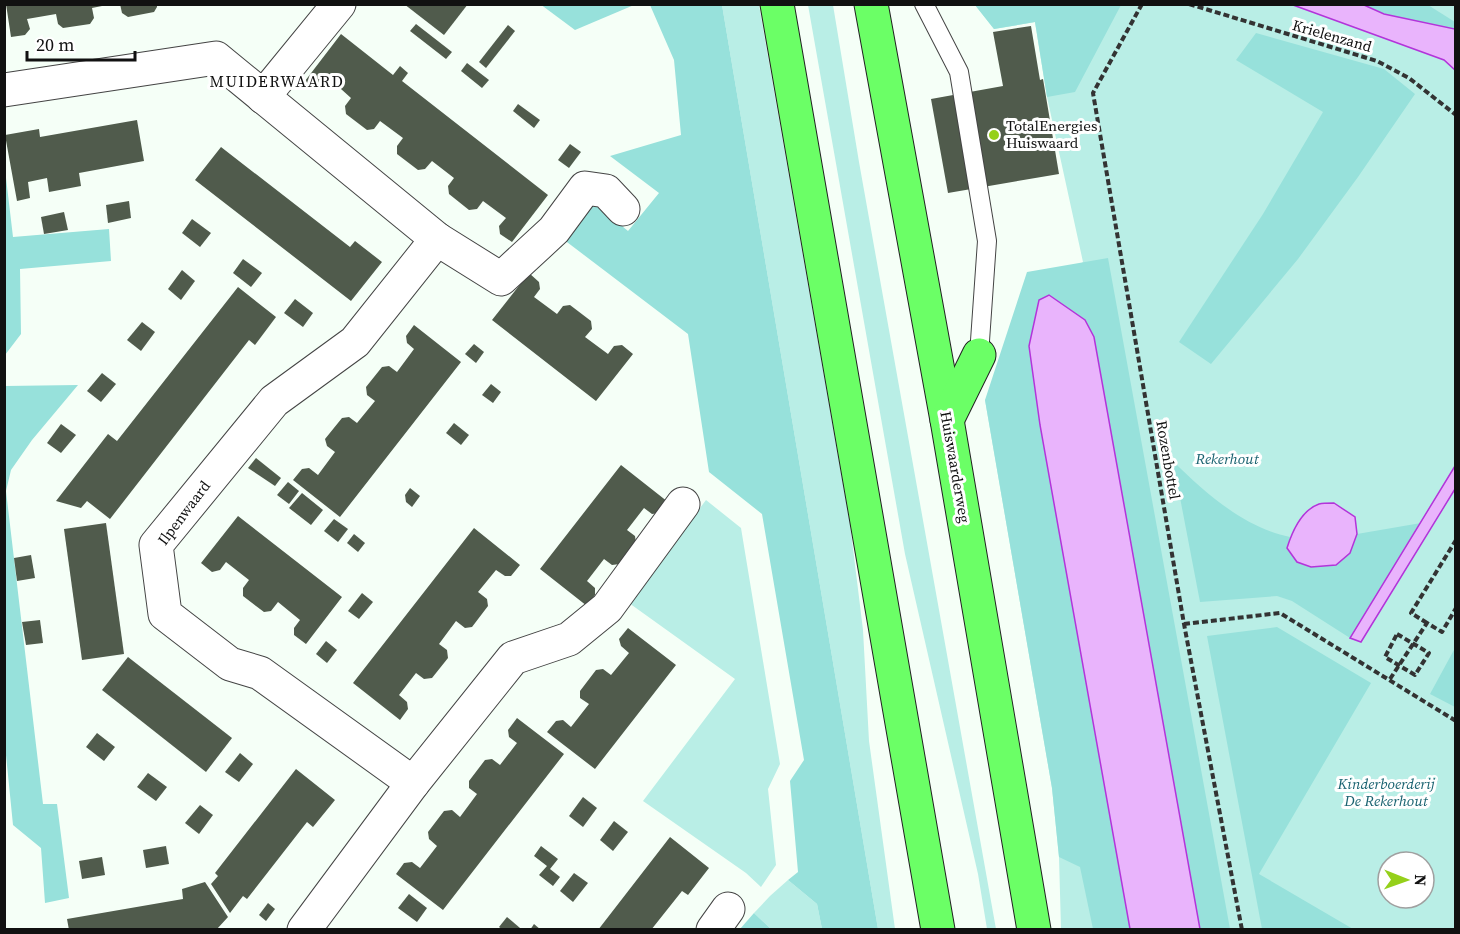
<svg xmlns="http://www.w3.org/2000/svg" width="1460" height="934" font-family="'Source Serif 4',serif">
	<rect width="100%" height="100%" fill="#f5fff7"/>
	<!-- green -->
	<g fill="#b9eee6" fill-rule="evenodd">
		<path d="M722,5H759L850,524L863,630L869,741L895,929H878Z"/>
		<path d="M808,5H833L859,162L996,929H987L978,874L905,554Z"/>
		<path d="M975,5H1455V929H1061L1059,857L1052,788L985,400L1029,345L1039,300L1083,262L1047,97L1035,22L994,29ZM1388,862H1424V898H1388Z"/>
		<path d="M706,500L741,528L780,764L768,789L776,865L761,887L746,873L643,801L735,679L629,603Z"/>
		<path d="M788,880L817,904L822,929H771L754,913L770,896Z"/>
	</g>
	<!-- forest -->
	<g fill="#97e1db">
		<path d="M540,4H634V5L575,30Z"/>
		<path d="M650,5H722L878,929H822L817,904L788,880L798,872L790,781L804,760L762,514L709,472L688,334L559,236L589,199L628,231L659,193L610,156L681,135L674,60Z"/>
		<path d="M975,5H1121L1075,92L1047,97L1035,22L994,29Z"/>
		<path d="M1364,5H1428L1455,22V29L1384,14Z"/>
		<path d="M1256,33L1384,69L1415,94L1358,177L1298,259L1211,364L1179,342L1263,214L1323,112L1236,60Z"/>
		<path d="M4,161L13,237L109,229L111,261L20,269L21,334L5,355Z"/>
		<path d="M1108,258L1230,929H1200L1094,337L1085,320L1040,425L1130,929H1093L1080,867L1059,857L1052,788L985,400L1027,272Z"/>
		<path d="M78,385L32,440L11,470L6,491L43,804H57L69,898L45,903L41,848L13,825L4,735L5,386Z"/>
		<path d="M1173,461C1205,493 1245,528 1290,537L1287,548L1297,562L1350,553L1357,534L1421,523L1350,638L1292,601L1277,596L1200,602Z"/>
		<path d="M1277,627L1371,683L1259,874L1353,929H1262L1207,636Z"/>
		<path d="M1455,648L1456,707H1455L1430,694Z"/>
		<path d="M754,913L771,929H740Z"/>
	</g>
	<!-- water -->
	<g fill="#e9b4fc" stroke="#b334da" stroke-width="1.5">
		<path d="M1293,5H1364L1384,14L1455,29V70L1444,60Z"/>
		<path d="M1049,295L1085,320L1094,337L1200,929H1130L1040,425L1029,346L1039,300Z"/>
		<path d="M1455,466V489L1361,642L1350,638Z"/>
		<path d="M1334,503L1355,517L1357,534L1350,553L1336,565L1311,567L1297,562L1287,548C1292,532 1302,510 1319,504C1323,503 1329,503 1334,503Z"/>
	</g>
	<!-- building -->
	<g fill="#505b4c">
		<path d="M6,4H102V6L92,8L94,18L90,24L63,28L58,24L56,14L27,19L30,29L25,35L11,37Z"/>
		<path d="M120,4H157V7L154,12L128,17L122,13Z"/>
		<path d="M404,4H468L444,35Z"/>
		<path d="M416,24L452,52L446,59L410,31Z"/>
		<path d="M508,25L515,31L486,68L479,62Z"/>
		<path d="M1031,26L1040,80L1043,79L1059,174L948,193L931,99L1003,86L993,32Z"/>
		<path d="M341,34L393,75L400,66L408,73L402,81L548,195L512,242L500,234L499,226L506,218L483,201L477,209L469,210L449,194L448,186L454,178L432,161L425,169L418,170L397,154V146L403,138L380,121L374,129L367,130L346,114L345,106L351,98L341,89L329,81L323,89L315,90L305,81Z"/>
		<path d="M467,63L489,80L482,88L461,71Z"/>
		<path d="M518,104L540,120L534,128L513,111Z"/>
		<path d="M137,120L144,161L79,173L81,186L49,192L47,178L28,182L30,198L17,201L5,135L39,129L40,137Z"/>
		<path d="M570,144L581,152L569,168L558,160Z"/>
		<path d="M221,147L350,247L355,241L382,262L351,301L195,180Z"/>
		<path d="M129,201L131,218L108,223L106,205Z"/>
		<path d="M64,212L68,230L44,234L41,217Z"/>
		<path d="M192,219L211,233L200,247L182,233Z"/>
		<path d="M243,259L262,273L251,287L233,273Z"/>
		<path d="M182,270L195,281L181,300L168,289Z"/>
		<path d="M529,273L539,282L540,289L534,297L557,314L563,306L570,305L591,321L592,329L585,337L608,354L614,346L622,345L633,354L596,401L492,320Z"/>
		<path d="M238,287L276,317L255,345L249,340L110,519L87,501L81,508L56,501L108,434L117,441Z"/>
		<path d="M295,299L313,313L303,327L284,313Z"/>
		<path d="M142,322L155,332L141,351L127,340Z"/>
		<path d="M414,325L461,362L340,517L293,480L302,469L309,468L318,475L335,452L327,446L325,439L342,418L349,417L357,423L375,401L367,395L366,387L382,367L389,366L397,372L414,349L407,343L406,336Z"/>
		<path d="M474,344L484,352L476,363L465,354Z"/>
		<path d="M102,373L116,384L101,402L87,391Z"/>
		<path d="M491,384L501,392L493,403L482,395Z"/>
		<path d="M454,423L469,435L461,445L446,433Z"/>
		<path d="M61,424L76,435L61,453L47,443Z"/>
		<path d="M256,458L281,478L275,486L248,468Z"/>
		<path d="M621,465L668,502L660,513L652,514L644,508L627,530L635,536L636,543L620,564L612,565L604,559L587,581L595,588V595L587,606L540,569Z"/>
		<path d="M288,482L299,491L289,504L277,495Z"/>
		<path d="M410,488L420,496L412,507L406,502L405,495Z"/>
		<path d="M302,493L323,510L311,525L289,508Z"/>
		<path d="M238,516L342,597L306,644L294,635V628L300,620L278,602L271,611L264,612L243,596V588L249,580L226,562L220,570L212,572L201,563Z"/>
		<path d="M334,519L348,529L338,542L324,531Z"/>
		<path d="M106,523L124,654L82,660L64,529Z"/>
		<path d="M474,528L520,565L511,576H505L496,570L478,592L487,599L488,606L472,627L465,628L456,621L439,644L447,650L448,658L432,678L424,679L416,673L399,695L407,702L408,709L400,720L353,683Z"/>
		<path d="M354,534L365,543L358,552L347,543Z"/>
		<path d="M31,555L35,578L17,581L14,558Z"/>
		<path d="M362,593L373,602L359,619L348,611Z"/>
		<path d="M40,620L43,643L26,645L22,622Z"/>
		<path d="M628,628L676,665L595,769L547,732L556,721L563,720L571,727L589,704L580,698V691L596,670L603,669L611,675L629,653L621,646L619,639Z"/>
		<path d="M326,641L337,650L327,663L316,654Z"/>
		<path d="M128,657L232,738L206,772L102,690Z"/>
		<path d="M517,718L564,754L443,910L396,874L404,863L412,862L420,868L437,846L429,839L428,832L444,811L452,810L460,817L477,794L469,788V781L485,760L492,759L500,765L517,743L509,737L508,730Z"/>
		<path d="M97,733L115,747L104,761L86,747Z"/>
		<path d="M240,753L253,764L239,782L225,772Z"/>
		<path d="M296,769L335,800L313,827L307,822L247,899L243,896L230,913L211,884L218,876L215,873Z"/>
		<path d="M148,773L167,787L156,801L137,787Z"/>
		<path d="M583,797L597,808L583,827L569,816Z"/>
		<path d="M200,805L213,815L199,834L185,823Z"/>
		<path d="M614,821L628,832L613,851L600,840Z"/>
		<path d="M670,837L709,868L688,895L682,891L651,930H598Z"/>
		<path d="M166,846L169,864L146,868L143,850Z"/>
		<path d="M541,846L558,859L550,869L560,877L553,886L539,875L547,866L534,856Z"/>
		<path d="M102,857L105,875L82,879L79,861Z"/>
		<path d="M574,873L588,883L573,902L560,891Z"/>
		<path d="M205,882L228,917L217,929L69,930L67,919L183,899L182,889Z"/>
		<path d="M409,894L427,908L417,922L398,908Z"/>
		<path d="M268,903L275,909L266,921L259,915Z"/>
		<path d="M507,917L520,928L519,930H503L499,927Z"/>
		<path d="M534,924L541,930H530Z"/>
	</g>
	<g fill="none" stroke-linecap="round" stroke-linejoin="round">
		<!-- service casing -->
		<g stroke="#444" stroke-width="20">
			<path id="service" d="M924,4L959,72L987,241L979,355"/>
		</g>
		<!-- minor casing -->
		<g stroke="#444" stroke-width="35">
			<g id="minor">
				<path d="M4,90L216,58L437,239L501,279L554,230L585,188L606,191L623,209"/>
				<path d="M263,97L339,4"/>
				<path d="M413,783L260,673L230,664L165,614L156,545L274,401L355,342L437,239"/>
				<path d="M304,930L413,783L513,658L569,639L607,608L683,504"/>
				<path d="M713,930L728,909"/>
			</g>
		</g>
		<!-- trunk casing -->
		<g stroke="#222" stroke-width="35">
			<g id="trunk">
				<path d="M777,4L938,930"/>
				<path d="M871,4L947,420L1034,930"/>
				<path d="M947,420L979,355"/>
			</g>
		</g>
		<!-- path -->
		<g stroke="#333" stroke-width="4" stroke-dasharray="6 3" stroke-linecap="butt">
			<path d="M1142,4L1093,93L1184,624L1242,930"/>
			<path d="M1189,4L1377,61L1409,78L1456,115"/>
			<path d="M1427,623L1411,613L1456,540"/>
			<path d="M1184,624L1280,613L1456,721"/>
			<path d="M1397,634L1429,653L1415,675L1385,657Z"/>
			<path d="M1390,679L1427,623L1442,632L1456,608"/>
		</g>
		<!-- service -->
		<use href="#service" stroke="#fff" stroke-width="18"/>
		<!-- minor -->
		<use href="#minor" stroke="#fff" stroke-width="33"/>
		<!-- trunk -->
		<use href="#trunk" stroke="#6bff66" stroke-width="33"/>
	</g>
	<!-- markers -->
	<circle fill="#95d01a" stroke="#fff" stroke-width="2" cx="994" cy="135" r="6"/>
	<g text-anchor="middle" stroke-width="6" stroke-linejoin="round" paint-order="stroke">
		<!-- street labels -->
		<g font-size="15" fill="#111" stroke="#fff">
			<text transform="translate(1332 36) rotate(16)" y="5">Krielenzand</text>
			<text transform="translate(1168 460) rotate(80)" y="5">Rozenbottel</text>
			<text transform="translate(955 467) rotate(80)" y="5">Huiswaarderweg</text>
			<text transform="translate(184 513) rotate(-53)" y="5">Ilpenwaard</text>
		</g>
		<!-- poi labels -->
		<g font-size="15" fill="#111" stroke="#fff" text-anchor="start">
			<text x="1006" y="131">TotalEnergies<tspan x="1006" dy="17">Huiswaard</tspan></text>
		</g>
		<!-- park labels -->
		<g font-size="15" font-style="italic" fill="#196270" stroke="#fff">
			<text x="1227" y="464">Rekerhout</text>
			<text x="1386" y="789">Kinderboerderij<tspan x="1386" dy="17">De Rekerhout</tspan></text>
		</g>
		<!-- neighbourhood labels -->
		<g font-size="16" letter-spacing="1.5" fill="#111" stroke="#fff">
			<text x="277" y="87">MUIDERWAARD</text>
		</g>
	</g>
	<!-- border -->
	<rect width="1460" height="934" fill="none" stroke="#111111" stroke-width="12"/>
	<!-- north arrow -->
	<g transform="translate(1406 880) rotate(91)"><circle r="28" fill="#ffffff" stroke="#a0a0a0" stroke-width="1.5"/>
	<path d="M0-4.5L10 22L0 15L-10 22Z" fill="#95d01a"/>
	<text y="-9" font-size="16" font-weight="bold" text-anchor="middle" fill="#111111">N</text>
	</g>
	<!-- scale -->
	<path d="M27 51v9h108v-9" fill="none" stroke="#111111" stroke-width="3"/>
	<text x="36" y="51" font-size="18" fill="#111111" stroke="#ffffff" stroke-width="4.5" paint-order="stroke">20 m</text>
</svg>
